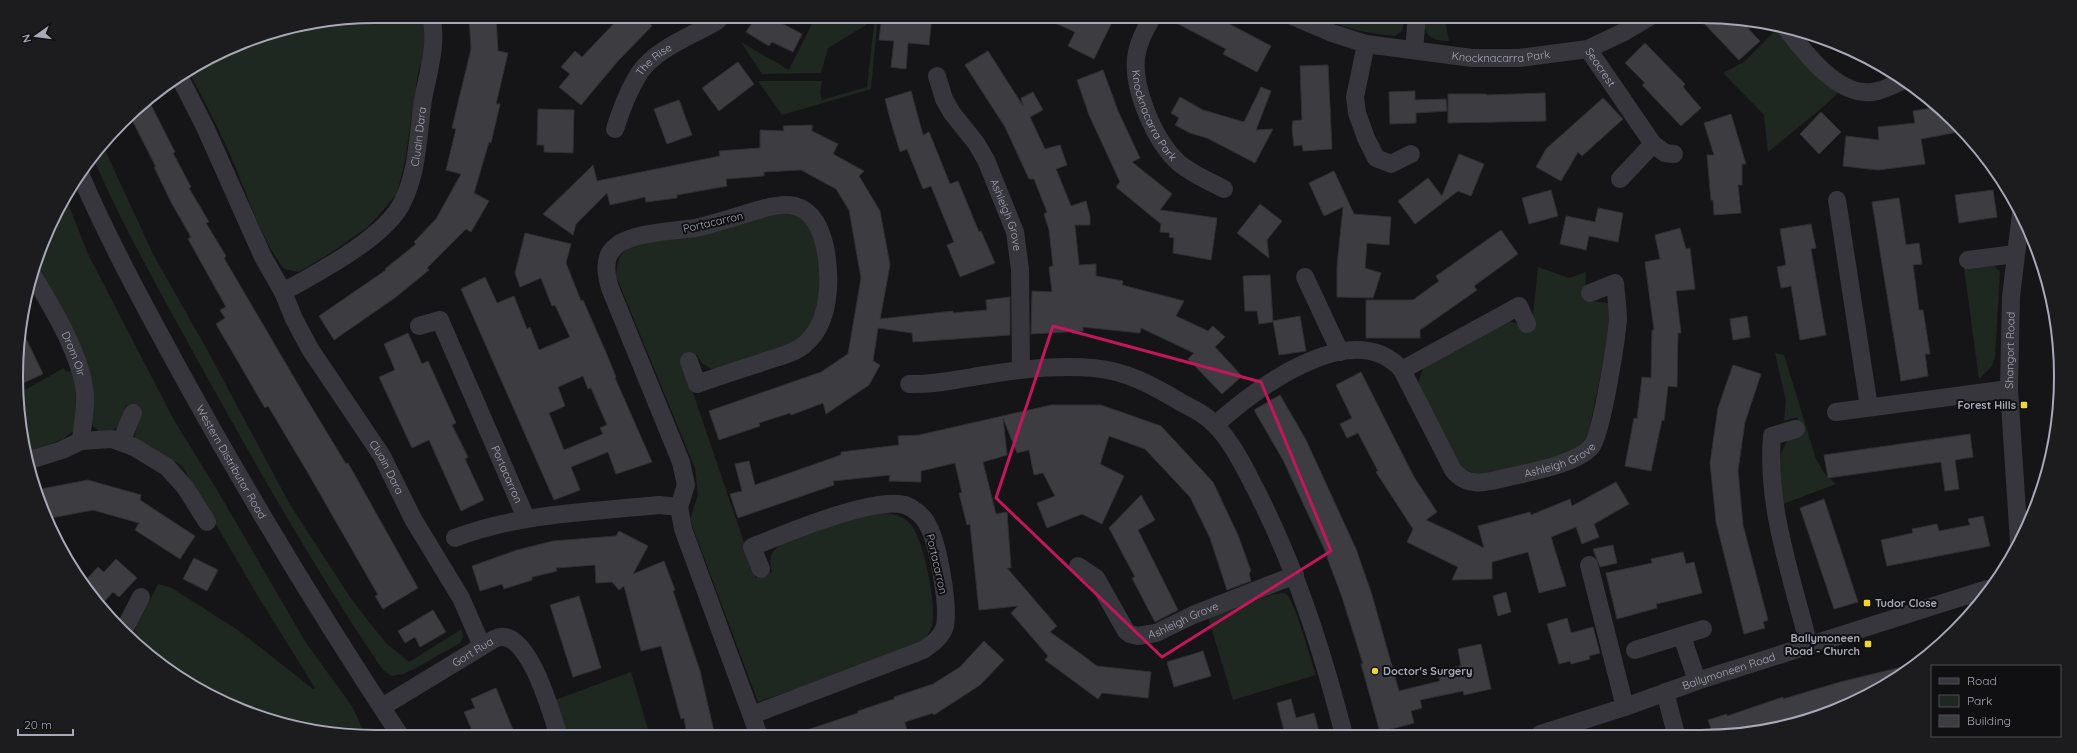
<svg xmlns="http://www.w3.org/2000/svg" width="2077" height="753" font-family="Quicksand,sans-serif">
	<rect width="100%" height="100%" fill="#151517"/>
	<!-- green -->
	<g fill="#1f2721">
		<path d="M377,16H423L427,34L425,52L418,73L405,161L397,194L368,227L326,256L298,272L284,269C261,239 249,199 234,164C221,132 204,101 188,70L196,64L260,35Z"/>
		<path d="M816,16H867L866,25L828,48L821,73L762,74L741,42L789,70Z"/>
		<path d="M875,16H878L871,89L782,115L758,81H822L820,93L822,100L867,87Z"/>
		<path d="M1324,16H1405L1402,31L1395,36C1376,34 1338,29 1324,16Z"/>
		<path d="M1423,16H1444L1449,41C1430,41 1424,35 1423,16Z"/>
		<path d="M1776,30L1812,71L1840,91L1822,108L1768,152L1764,115L1723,73L1744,62Z"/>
		<path d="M104,148L153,254L210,355L289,503L350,597L373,627L387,644L409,662L462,629L463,637L460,643L416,668L403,674L392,676L384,671L378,663C313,566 255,464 198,361C162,295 124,229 94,160Z"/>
		<path d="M65,196L88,254L175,422L216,488L306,643L352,706L366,736L283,725L217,700L157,663L133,637L136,627L158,584L170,587L238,630L313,689L315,688L256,593L182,466L134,438L141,411L126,405C120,423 121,432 100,432L93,426L49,288L34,264Z"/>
		<path d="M786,213C790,213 795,213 798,215C826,232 828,311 805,333C784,354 742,361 713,370L702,363L697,355L681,357L756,578L772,572C767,556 773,548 787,541C814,532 864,508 892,514C901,515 911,522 915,531C925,549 938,610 931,629C928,637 920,642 913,648L758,702L690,520L698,495L695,468L616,276C618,257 619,253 636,244L768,215Z"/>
		<path d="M1992,264L2000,271L1995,358L1992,366L1979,379L1964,268Z"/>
		<path d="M1538,267L1569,278L1586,272L1585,295L1591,301L1608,303L1611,307L1606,350L1589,430C1586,438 1583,444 1575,449C1564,456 1493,476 1482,475C1475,474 1468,471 1462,468L1418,383L1424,366L1508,321L1516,323L1521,330L1532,325Z"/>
		<path d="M1775,353L1784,355L1816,459L1824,473L1836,484L1783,504C1778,482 1774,458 1789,439L1803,433L1797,417L1784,421L1786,401Z"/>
		<path d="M64,368L66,372L71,371C77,391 78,410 73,431L63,439L25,454L23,447L21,392Z"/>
		<path d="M2032,491H2040L2033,509Z"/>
		<path d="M1285,593C1294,597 1311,661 1316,675L1233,700L1208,617L1274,594Z"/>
		<path d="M631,672L650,736L568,737L555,700Z"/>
	</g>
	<!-- building -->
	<g fill="#3d3d41" stroke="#302f33" fill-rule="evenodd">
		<path d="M469,16H496L498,51L508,53L496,104H500L491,143L489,142L474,193L489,201L471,232L466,229L427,268L429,270L396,297L334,340L319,316L386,270L385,269L416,244L414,242L436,219L461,174L446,170L456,129L452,128L471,49Z"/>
		<path d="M621,16H642L652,26L618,61L581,105L559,87L570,74L561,67L575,51L582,57Z"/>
		<path d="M757,16H788L783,24L802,34L793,52L772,42L769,46L746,32Z"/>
		<path d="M882,16H932L929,45L908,43L906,69L891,67L894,41L879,40Z"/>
		<path d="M1040,16H1115L1094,59L1068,46L1075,32Z"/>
		<path d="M1163,16H1224L1222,20L1271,46L1257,72L1223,54L1226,49Z"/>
		<path d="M1697,16L1741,21L1760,41L1739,60Z"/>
		<path d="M1645,43L1685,84L1683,87L1701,108L1681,126L1642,85L1645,83L1625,63Z"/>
		<path d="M988,51L1023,106L1021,98L1033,92L1043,110L1030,117L1045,149L1060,145L1067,165L1056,169L1071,206L1086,201L1090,216V225H1075L1079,265L1096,264V276L1123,281L1122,285L1184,301L1176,316L1208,331L1213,326L1225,337L1215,347L1242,376L1222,394L1188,359L1194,353L1141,328L1140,333L1083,327V331L1031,334L1032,291L1052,292L1049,267L1053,266L1049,230L1044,214L1047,212L1034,179H1029L1005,127L965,65Z"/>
		<path d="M738,62L754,84L719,111L702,88Z"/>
		<path d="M1328,65L1332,149L1303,151L1302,145L1294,146L1292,128L1293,121L1302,120L1300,66Z"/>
		<path d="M1103,70L1118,111L1140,158L1132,162L1172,194L1160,210L1217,218L1211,260L1173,253L1174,238L1169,237L1170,233L1160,232L1161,224L1116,187L1120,182L1089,115L1077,80Z"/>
		<path d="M1261,87L1271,91L1256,130L1273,129L1255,163L1207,138L1190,133L1175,125L1179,118L1171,113L1180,97L1203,110L1244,122Z"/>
		<path d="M911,91L923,135L929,132L950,184L958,181L979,232L981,231L995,263L960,277L947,245L954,242L931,186L923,189L907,149L900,152L889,115L885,99Z"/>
		<path d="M1415,91V100L1446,99L1447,111L1416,113V123L1390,124L1389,92Z"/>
		<path d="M1545,93L1546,121L1448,123V94H1486V95Z"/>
		<path d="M1603,98L1623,119L1582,156L1578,152L1561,181L1536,167L1546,149Z"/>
		<path d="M148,99L175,152L173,153L191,187L189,188L209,222L206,223L226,256L224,258L306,398L346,464L348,463L357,479L418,588L383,609L375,596L378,595L308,473L268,406L265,408L216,324L225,318L220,310L226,307L188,239L191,237L172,204L154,167H156L130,116L139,105Z"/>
		<path d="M679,100L692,135L667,144L654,109Z"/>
		<path d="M1938,107L1963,131L1921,139L1925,164L1878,170L1843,166L1846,136L1879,140L1878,127L1915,123L1913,111Z"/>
		<path d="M538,109L574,110L573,153L544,152V145H537Z"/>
		<path d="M1821,112L1841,132L1819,154L1800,134Z"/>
		<path d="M1731,114L1746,164H1742V185H1738L1741,213L1714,215L1713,200H1711L1707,155H1714L1704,123Z"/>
		<path d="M812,125V131L838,144L833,154L864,171L859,176L880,211L890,265L880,319L953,311V313L987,310L986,300L1010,297V335L913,342L912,333L878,328L873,361L880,365L869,385L826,414L823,403L791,415L790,413L759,423L760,426L719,440L709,411L821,372L848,354L861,278L849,210L836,189L801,170L764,172V176L726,179L727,186L677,195V198L646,202L645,197L610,205L607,193L576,224L573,235L543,214L593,165L597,181L720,156L719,151L760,148V130L784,131L783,126Z"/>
		<path d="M1459,154L1484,164L1471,196L1458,191L1415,224L1398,201L1428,178L1442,196Z"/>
		<path d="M1334,171L1354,214L1391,217L1389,245L1367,243L1365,268L1381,273L1373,298L1337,297V266L1343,207L1324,216L1309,183Z"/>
		<path d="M1551,190L1558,216L1529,224L1522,198Z"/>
		<path d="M1993,190L1997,217L1959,223L1955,195Z"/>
		<path d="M1899,198L1906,245L1919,243L1922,264L1913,265L1919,310H1923L1930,354H1925L1928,376L1901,381L1872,202Z"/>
		<path d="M1260,204L1282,221L1267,240L1269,258L1237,233Z"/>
		<path d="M1598,208L1623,213L1618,242L1589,236L1586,250L1560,244L1566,216L1595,222Z"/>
		<path d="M1811,224L1816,248L1811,249L1826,335L1800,340L1791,286L1781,288L1777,267L1786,265L1780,229Z"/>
		<path d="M1680,228L1686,249L1690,248L1695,289L1676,291L1681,333H1678L1677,387L1668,386L1664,421L1662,420L1651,471L1625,466L1634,418L1637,419L1642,377L1651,378L1652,330H1654L1645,262L1660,259L1655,235Z"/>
		<path d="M1501,230L1518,254L1474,286L1477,290L1420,330V338H1366V300H1413L1439,281L1436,276Z"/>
		<path d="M525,233L571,244L566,263L581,301L583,300L607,355L616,377L615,378L652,462L616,474L608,452L571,467L580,490L554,500L461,289L485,277L497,303L514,296L527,329L530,327L539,350L570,337L555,305L552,306L541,278L520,287L515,273ZM583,376L588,389L591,388L607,425L600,428L603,434L564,450L549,413L565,406L558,387Z"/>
		<path d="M1270,275L1273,322L1259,324L1257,311H1245L1243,276Z"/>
		<path d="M1300,316L1306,351L1279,355L1273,321Z"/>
		<path d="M1747,316L1750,337L1733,340L1730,319Z"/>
		<path d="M20,326L43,374L21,384L19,329Z"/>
		<path d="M408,333L422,364L428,361L447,403L456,423L452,425L468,457L465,459L484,500L461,511L429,440L412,448L379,377L395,370L384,344Z"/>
		<path d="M1733,365L1761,374L1745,422L1738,470L1743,525L1768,620L1763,622L1765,628L1744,634L1716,522L1710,463L1718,408Z"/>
		<path d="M1361,372L1414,477L1437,512L1426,520L1452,532L1484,548L1478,526L1530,512L1531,515L1570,499L1572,506L1616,482L1629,504L1594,524L1599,537L1582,544L1576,527L1551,537L1566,586L1539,593L1528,552L1492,562V579L1452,580L1458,567L1407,542L1413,529L1376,472L1378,471L1358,433L1347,438L1340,424L1352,418L1336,385Z"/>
		<path d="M1280,395L1306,440L1356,549L1372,595L1399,691L1440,681L1437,671L1461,666L1458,649L1481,644L1491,689L1464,695L1463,691L1420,700L1422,708L1411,711L1414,723L1380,732L1361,664H1363L1342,597L1327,557H1328L1283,460L1254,410Z"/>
		<path d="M1051,405H1101L1161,426L1213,482L1238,535L1251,571L1249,573L1251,581L1227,590L1210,538L1190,497L1145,449L1109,436L1100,464L1124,476L1102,524L1082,514L1047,528L1037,503L1055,496L1043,473L1034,475L1029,450L1017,453L1003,418L1007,455L983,462L996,514L1007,512L1011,568H1007L1057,626L1050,632L1081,654L1097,666L1151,672L1148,698L1102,693L1098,699L1045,660L1048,656L1011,613L1018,606L979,610L970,524L967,525L959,493H962L955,463L921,471V482L889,481L890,475L833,481L834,485L738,518L730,494L742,491L735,464L749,461L755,485L841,455V452L899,445L898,436L919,435Z"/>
		<path d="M1970,434L1973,457L1955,460L1959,489L1945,491L1941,462L1828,478L1824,455Z"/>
		<path d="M88,480L141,495L140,500L195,536L180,559L135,530L139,523L93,510L46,519L36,490Z"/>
		<path d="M1141,495L1155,520L1138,530L1178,610L1155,622L1132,578L1135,577L1109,528Z"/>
		<path d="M1824,499L1858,602L1834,609L1800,508Z"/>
		<path d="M1983,516L1990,546L1887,566L1881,540L1913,533L1912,529L1937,524L1939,531L1970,525L1968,519Z"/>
		<path d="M619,531L648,546L633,574L664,561L675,590L673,591L700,671L715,736H687L684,718L681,719L661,646L641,651L624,586L619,590L612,582L596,583L595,565L556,568L557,571L532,577V580L504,589L502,584L480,591L472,566L517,550L553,541L616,536Z"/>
		<path d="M1613,545L1617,563L1600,567L1593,549Z"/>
		<path d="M1683,552L1686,564L1694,562L1702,593L1656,604L1657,608L1617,619L1606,573L1652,563L1651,559Z"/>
		<path d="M194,558L218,570L207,591L183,579Z"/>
		<path d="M116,559L137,578L119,597L113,592L102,604L83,583L98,567L104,572Z"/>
		<path d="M1506,592L1511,612L1498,616L1493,596Z"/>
		<path d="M579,596L601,668L573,677L550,605Z"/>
		<path d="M433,610L446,632L420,647L415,637L405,643L398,631Z"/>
		<path d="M1567,618L1571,633L1593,627L1600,653L1589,656L1590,659L1571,664L1570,661L1559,664L1547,624Z"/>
		<path d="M984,641L1004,660L980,685L934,715L933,713L905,722L908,736H798V733L858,713V711L894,699V697L933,684L960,667Z"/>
		<path d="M1203,651L1211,676L1174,687L1167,662Z"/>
		<path d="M1906,666L1907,668L1860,700L1748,734H1713L1708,720L1727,714V716L1783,697V699L1840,682Z"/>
		<path d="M496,688L516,737H475L464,712L475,708L471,699Z"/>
		<path d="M1291,699L1296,718L1314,713L1320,735H1285L1277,703Z"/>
	</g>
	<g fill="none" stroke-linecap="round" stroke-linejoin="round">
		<!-- minor -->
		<g stroke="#36363c" stroke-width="18">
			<path id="s1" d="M1153,16C1145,30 1138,42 1136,58C1133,90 1155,142 1179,163C1192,174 1209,181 1224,189"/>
			<path id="s2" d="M1292,16L1332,33L1366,44L1472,58H1519L1588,49L1624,32L1651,16"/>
			<path d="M1785,27C1804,51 1836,96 1872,92C1882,91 1894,85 1904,80"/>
			<path d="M1366,44L1355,97L1357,113L1366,138L1376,158L1391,164L1411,154"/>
			<path id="s3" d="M1588,49L1653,144L1665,153L1674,154"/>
			<path d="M1414,50L1417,16"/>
			<path id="s4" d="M179,76L205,127L263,257L283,292L294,319L310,349L382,456L413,519L461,598L482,646"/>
			<path id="s5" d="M937,76L944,99L952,113L976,143L986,160L1015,232L1020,269L1021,370"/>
			<path id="s6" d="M615,129C621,110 629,89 640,72C657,48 692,36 717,21L722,16"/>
			<path id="s7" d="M81,176C112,248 150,316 187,384C254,505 325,622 401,737"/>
			<path d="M1620,179L1653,144"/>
			<path d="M1837,200L1869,407"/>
			<path d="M1968,260L2015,254"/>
			<path id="s8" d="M32,274C52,307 82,356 85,395C86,410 82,426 81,441"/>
			<path d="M1305,277L1340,352"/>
			<path id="s9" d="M283,292C317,273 387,237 403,201C418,171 418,133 423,100C428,72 438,44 431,16"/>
			<path id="s10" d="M419,326L440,320L526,518"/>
			<path d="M689,361L697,384C719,376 741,369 763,362C777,357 794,354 805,344C831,322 831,278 825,247C821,230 814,211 795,206C784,203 772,206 762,209C740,215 718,223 695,228C675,231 655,231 635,237C628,239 619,242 614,248C603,258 606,275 610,288L681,462L686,485L679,507L683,529L759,736"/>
			<path d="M1402,370L1519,306L1527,324"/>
			<path d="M909,384C935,385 959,379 985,375C1020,369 1057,365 1094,368C1127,371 1154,386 1182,403C1194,409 1206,415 1215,425C1233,443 1245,469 1257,492C1297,571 1322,650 1344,735"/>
			<path d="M1836,412L2009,389"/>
			<path id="s11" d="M1215,425C1255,389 1354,314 1402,370L1453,470C1468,489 1488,482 1509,477C1530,472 1576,464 1591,447C1602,435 1616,340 1618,320C1618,308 1616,295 1615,283L1590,293"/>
			<path d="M1796,429L1772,436C1766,507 1792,577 1809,646"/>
			<path d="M121,442L133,413"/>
			<path d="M27,461L62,450L81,441L112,439L134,447L167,467L185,487L207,522"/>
			<path d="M455,538C520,513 590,512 659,505L679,507"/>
			<path id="s12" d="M2019,542L2009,389L2011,297L2021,213"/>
			<path d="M1589,565L1625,707"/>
			<path id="s13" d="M1078,566L1096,578L1126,631L1130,634L1138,636L1156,633L1193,615L1295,575"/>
			<path d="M125,628L141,597"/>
			<path d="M1682,636L1697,681"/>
			<path d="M1635,650L1703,629"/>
			<path d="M1665,692L1676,734"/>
			<path id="s14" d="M382,707L494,639C527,622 552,715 559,737"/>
			<path d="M752,715L923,650C932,644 942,637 945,626C949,605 938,540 926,522C922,515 913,508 905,505C874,496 784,534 752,547L761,569"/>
			<path id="s15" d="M1540,734L1625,707L1697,681L1987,589"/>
		</g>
	</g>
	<!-- marked area -->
	<path fill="none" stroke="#c2185b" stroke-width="3" stroke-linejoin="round" d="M1053,326L1261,382L1331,551L1162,657L996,498Z"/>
	<!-- markers -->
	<g fill="#eed436" stroke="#101012" stroke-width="1.5">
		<rect x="2020" y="401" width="8" height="8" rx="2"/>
		<rect x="1863" y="599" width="8" height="8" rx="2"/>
		<rect x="1864" y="640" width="8" height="8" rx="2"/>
		<circle cx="1375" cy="671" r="4"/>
	</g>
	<g text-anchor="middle" stroke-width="4" stroke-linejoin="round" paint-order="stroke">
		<!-- street labels -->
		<g font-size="11" fill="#a7a9b7" stroke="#101012">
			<text dy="4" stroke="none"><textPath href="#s2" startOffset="215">Knocknacarra Park</textPath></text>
			<text dy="4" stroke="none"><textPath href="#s6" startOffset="81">The Rise</textPath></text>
			<text dy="4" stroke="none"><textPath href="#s3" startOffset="22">Seacrest</textPath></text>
			<text dy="4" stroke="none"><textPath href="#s1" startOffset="107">Knocknacarra Park</textPath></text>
			<text dy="4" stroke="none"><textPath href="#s9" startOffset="219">Cluain Dara</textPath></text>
			<text dy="4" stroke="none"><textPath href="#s5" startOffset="157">Ashleigh Grove</textPath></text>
			<text transform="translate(713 222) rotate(-13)" y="4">Portacarron</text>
			<text dy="4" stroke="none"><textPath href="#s12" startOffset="192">Shangort Road</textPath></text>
			<text dy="4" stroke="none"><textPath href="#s8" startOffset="90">Drom Oir</textPath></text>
			<text dy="4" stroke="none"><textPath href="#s11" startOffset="441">Ashleigh Grove</textPath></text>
			<text dy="4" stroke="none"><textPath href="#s7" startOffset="323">Western Distributor Road</textPath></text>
			<text dy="4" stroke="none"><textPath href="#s4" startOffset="444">Cluain Dara</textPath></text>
			<text dy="4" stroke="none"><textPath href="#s10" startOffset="190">Portacarron</textPath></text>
			<text transform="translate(937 564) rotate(77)" y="4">Portacarron</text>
			<text dy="4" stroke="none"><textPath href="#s13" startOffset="144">Ashleigh Grove</textPath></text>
			<text dy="4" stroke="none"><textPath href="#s14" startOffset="106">Gort Rua</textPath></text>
			<text dy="4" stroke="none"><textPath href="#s15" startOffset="199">Ballymoneen Road</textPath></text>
		</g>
		<!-- poi labels -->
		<g font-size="11" font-weight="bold" fill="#a7a9b7" stroke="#101012" text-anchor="end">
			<text x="2016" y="409">Forest Hills</text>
			<text x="1875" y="607" text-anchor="start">Tudor Close</text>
			<text x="1860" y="642">Ballymoneen<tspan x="1860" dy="13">Road - Church</tspan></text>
			<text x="1383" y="675" text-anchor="start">Doctor's Surgery</text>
		</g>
	</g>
	<!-- crop -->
	<path d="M0 0H2077V753H0ZM376 23H1701A353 353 0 0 1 2054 376V377A353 353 0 0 1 1701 730H376A353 353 0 0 1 23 377V376A353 353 0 0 1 376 23Z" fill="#1c1c1f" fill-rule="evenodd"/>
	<path fill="none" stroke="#a7a9b7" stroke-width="2" d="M376 23H1701A353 353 0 0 1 2054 376V377A353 353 0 0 1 1701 730H376A353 353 0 0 1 23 377V376A353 353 0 0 1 376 23Z"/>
	<!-- legend -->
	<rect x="1931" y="665" width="130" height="72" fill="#101012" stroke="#4c4d54"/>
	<rect x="1939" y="678" width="20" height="6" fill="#36363c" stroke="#4c4d54"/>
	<text x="1967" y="685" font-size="12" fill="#a7a9b7">Road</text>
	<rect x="1939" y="695" width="20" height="12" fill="#1f2721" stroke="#4c4d54"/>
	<text x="1967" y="705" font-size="12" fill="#a7a9b7">Park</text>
	<rect x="1939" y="715" width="20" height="12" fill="#3d3d41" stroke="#4c4d54"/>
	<text x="1967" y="725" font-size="12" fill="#a7a9b7">Building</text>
	<!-- north arrow -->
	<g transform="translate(36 36) rotate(256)" stroke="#101012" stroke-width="3" paint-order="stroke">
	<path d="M0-3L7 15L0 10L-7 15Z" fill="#a7a9b7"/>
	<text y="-6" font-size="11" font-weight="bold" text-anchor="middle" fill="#a7a9b7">N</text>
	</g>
	<!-- scale -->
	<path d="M18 729v6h55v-6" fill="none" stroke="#a7a9b7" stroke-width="2"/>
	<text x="24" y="729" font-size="12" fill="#a7a9b7" stroke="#101012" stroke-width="3" paint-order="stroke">20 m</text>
</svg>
